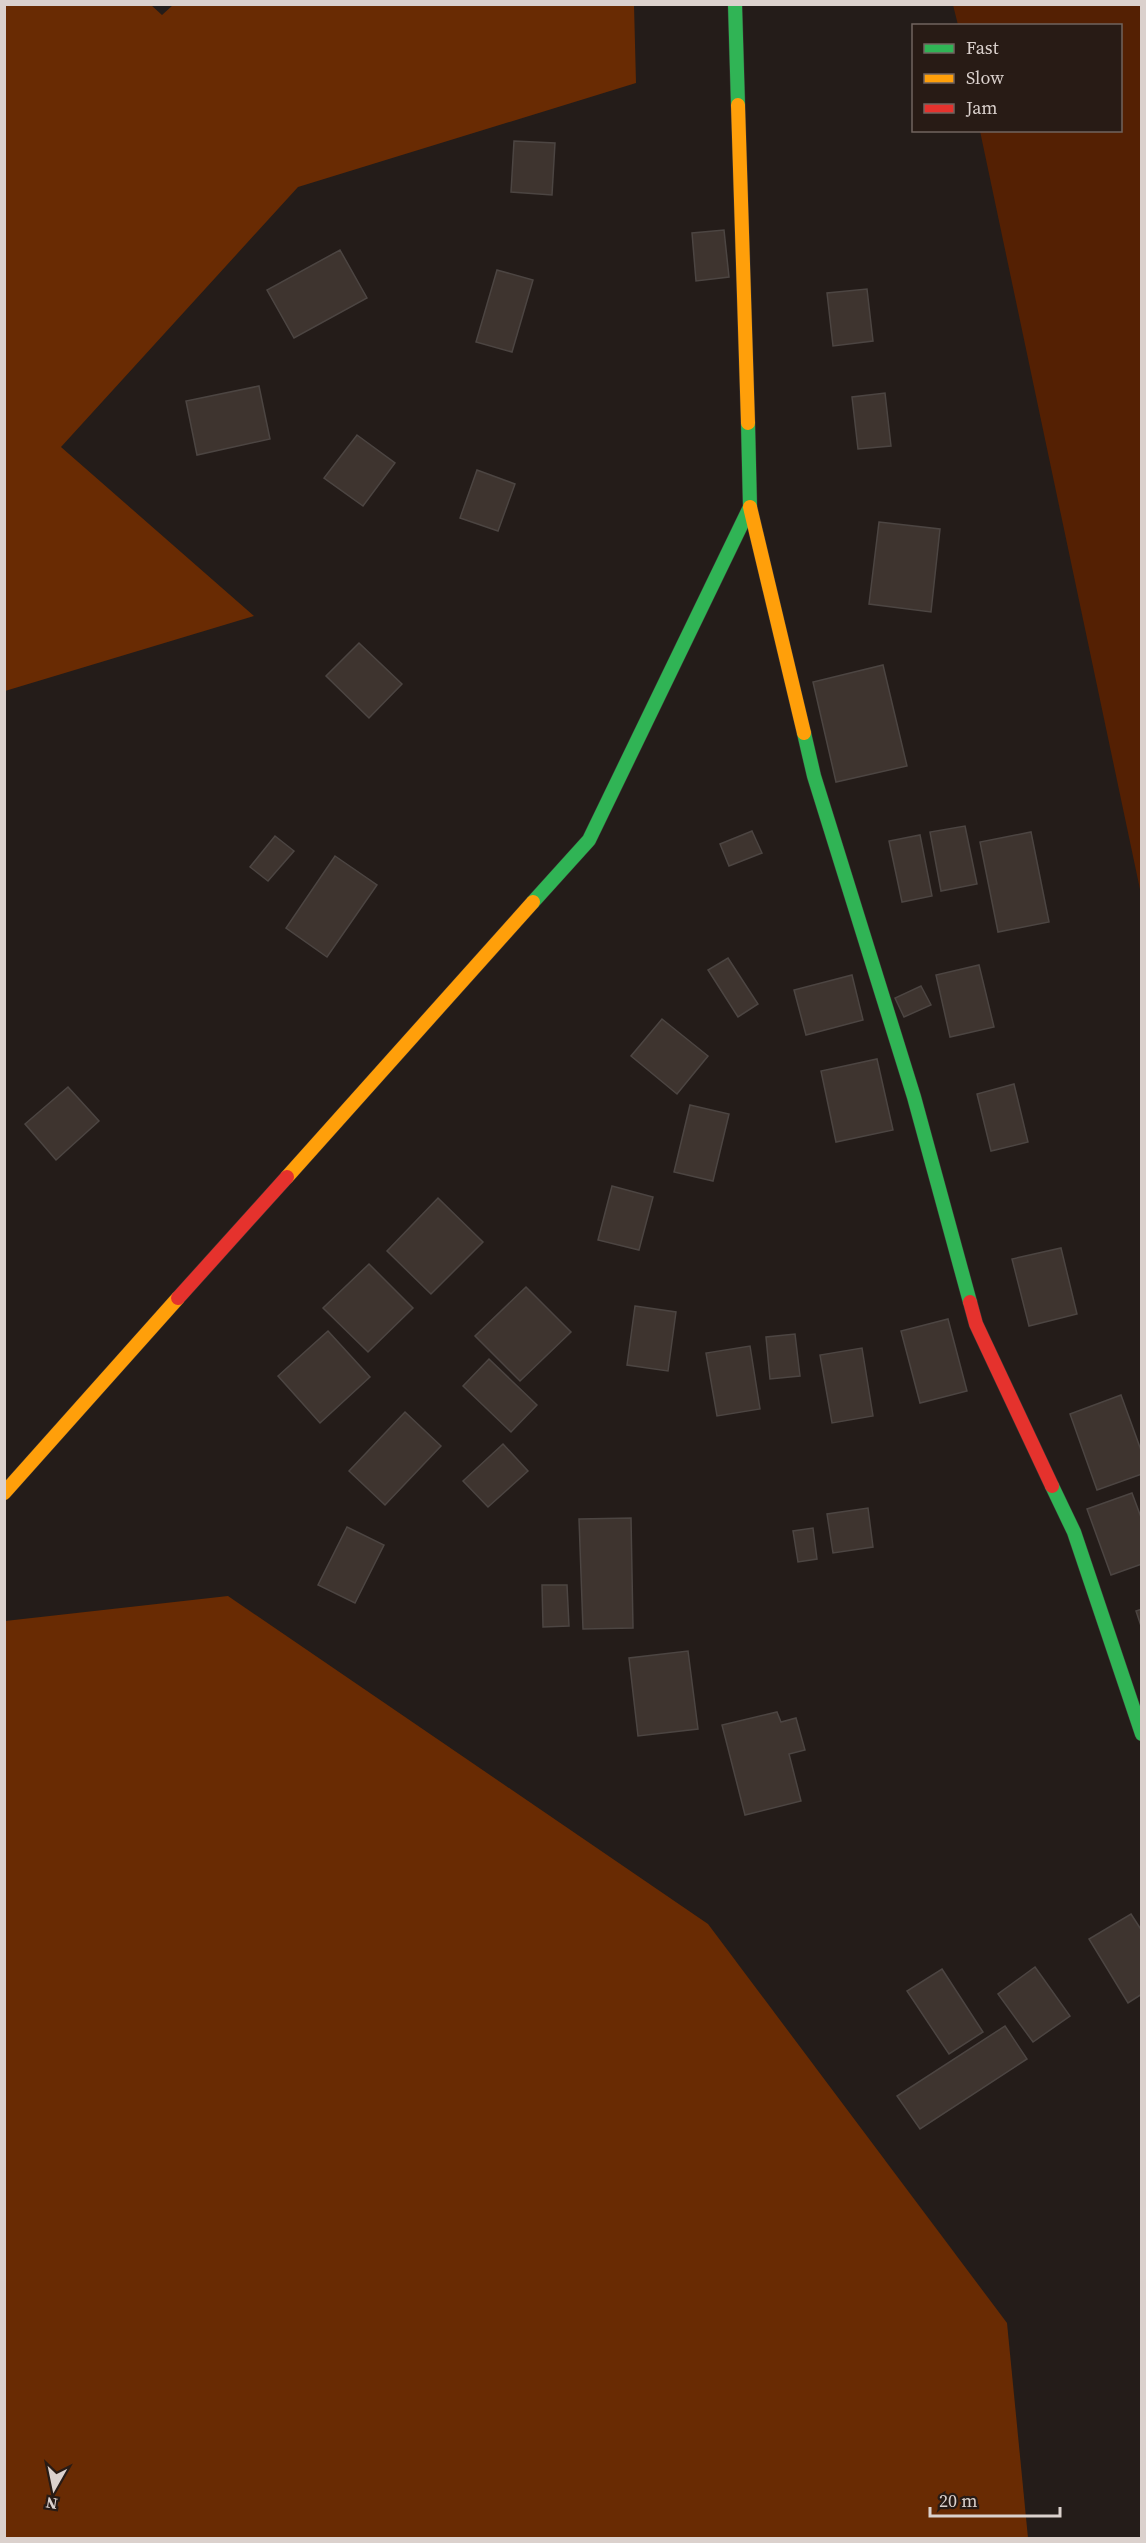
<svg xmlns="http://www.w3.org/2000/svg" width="1146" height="2543" font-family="'Source Serif 4',serif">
	<rect width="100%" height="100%" fill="#241c19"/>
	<!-- green -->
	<path fill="#542003" d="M953,5H1141V894L980,131L1120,130V26L958,25Z"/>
	<!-- forest -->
	<g fill="#692b03">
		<path d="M173,5H634L636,83L298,187L61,447L254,616L5,691V5H151L162,15Z"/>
		<path d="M228,1596L708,1924L1007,2323L1028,2538H5V1621Z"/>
	</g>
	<!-- building -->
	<g fill="#3e342f" stroke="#4c4542" stroke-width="1.5">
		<path d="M514,141L555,143L552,195L511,192Z"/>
		<path d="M724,230L729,277L696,281L692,233Z"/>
		<path d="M340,250L367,298L294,338L267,290Z"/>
		<path d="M497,270L533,280L512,352L476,342Z"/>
		<path d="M867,289L873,341L833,346L827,293Z"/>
		<path d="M259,386L270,439L197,455L186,401Z"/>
		<path d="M885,393L891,446L858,449L852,397Z"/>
		<path d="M357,435L395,463L363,506L324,478Z"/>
		<path d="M477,470L515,484L498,531L460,518Z"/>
		<path d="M879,522L940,529L931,612L869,604Z"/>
		<path d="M359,643L402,684L369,718L326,676Z"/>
		<path d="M883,665L907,766L836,782L813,682Z"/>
		<path d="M965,826L977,884L941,891L930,832Z"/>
		<path d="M752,831L762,853L729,866L720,844Z"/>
		<path d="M1031,832L1049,922L998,932L980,842Z"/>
		<path d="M920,835L932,896L902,902L889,841Z"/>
		<path d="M275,836L294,851L268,881L250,867Z"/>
		<path d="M335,856L377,885L327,957L286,928Z"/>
		<path d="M728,958L758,1004L738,1017L708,970Z"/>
		<path d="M979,965L994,1027L950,1037L936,975Z"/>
		<path d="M852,975L863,1020L806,1035L794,990Z"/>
		<path d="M921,986L931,1005L904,1017L895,998Z"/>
		<path d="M662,1019L708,1056L677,1094L631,1056Z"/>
		<path d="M877,1059L893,1130L836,1142L821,1071Z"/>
		<path d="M1014,1084L1028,1142L991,1151L977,1094Z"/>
		<path d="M68,1087L99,1121L56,1160L25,1124Z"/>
		<path d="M690,1105L729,1114L713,1181L674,1172Z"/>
		<path d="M612,1186L653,1197L639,1250L598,1240Z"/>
		<path d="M438,1198L483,1242L431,1294L387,1251Z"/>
		<path d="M1061,1248L1077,1314L1029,1326L1012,1259Z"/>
		<path d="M369,1264L413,1308L368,1352L323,1308Z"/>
		<path d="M526,1287L571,1332L520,1381L475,1336Z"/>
		<path d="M635,1306L676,1312L668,1371L627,1365Z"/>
		<path d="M948,1319L967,1391L920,1403L901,1331Z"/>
		<path d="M328,1331L370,1377L320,1423L278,1376Z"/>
		<path d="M795,1334L800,1376L770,1379L766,1337Z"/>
		<path d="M750,1346L760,1409L717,1416L706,1353Z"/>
		<path d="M862,1348L873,1416L832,1423L820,1355Z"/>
		<path d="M489,1359L537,1405L511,1432L463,1386Z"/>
		<path d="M1121,1395L1142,1453V1474L1097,1490L1070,1414Z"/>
		<path d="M405,1412L441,1446L385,1505L349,1471Z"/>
		<path d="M503,1444L528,1471L488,1507L463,1481Z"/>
		<path d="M1132,1493L1142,1520V1564L1111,1575L1087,1509Z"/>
		<path d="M868,1508L873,1547L833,1553L827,1514Z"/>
		<path d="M631,1518L633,1628L583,1629L579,1519Z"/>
		<path d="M347,1527L384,1545L355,1603L318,1585Z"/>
		<path d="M813,1528L817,1559L798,1562L793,1531Z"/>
		<path d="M542,1585H567L569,1626L543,1627Z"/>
		<path d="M1142,1609V1629L1136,1611Z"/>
		<path d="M688,1651L698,1729L638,1736L629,1658Z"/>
		<path d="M777,1712L781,1722L796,1718L805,1750L789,1754L801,1801L745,1815L722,1725Z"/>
		<path d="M1131,1914L1142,1931V1994L1128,2003L1089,1939Z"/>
		<path d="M1035,1967L1070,2016L1033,2042L998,1994Z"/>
		<path d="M942,1969L983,2032L949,2054L907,1991Z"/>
		<path d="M1005,2026L1027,2059L920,2129L897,2096Z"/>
	</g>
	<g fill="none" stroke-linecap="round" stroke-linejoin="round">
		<!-- fast casing -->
		<g stroke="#3d3735" stroke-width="15">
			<g id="fast">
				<path d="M735,4L738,105"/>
				<path d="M804,733L814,776L914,1097L970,1302"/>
				<path d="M533,902L589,840L750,507L748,423"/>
				<path d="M1052,1486L1074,1532L1142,1734"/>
			</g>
		</g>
		<!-- slow casing -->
		<g stroke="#3d3735" stroke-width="15">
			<g id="slow">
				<path d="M738,105L748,423"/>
				<path d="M750,507L804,733"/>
				<path d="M287,1177L533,902"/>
				<path d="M4,1493L178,1298"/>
			</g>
		</g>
		<!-- jam casing -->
		<g stroke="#3d3735" stroke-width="15">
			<g id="jam">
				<path d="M178,1298L287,1177"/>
				<path d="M970,1302L976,1324L1052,1486"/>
			</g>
		</g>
		<!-- fast -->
		<use href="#fast" stroke="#30b455" stroke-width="14"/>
		<!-- slow -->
		<use href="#slow" stroke="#ff9f0a" stroke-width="14"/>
		<!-- jam -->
		<use href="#jam" stroke="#e5322d" stroke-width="14"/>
	</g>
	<!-- border -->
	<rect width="1146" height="2543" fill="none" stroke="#dbd1cd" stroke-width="12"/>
	<!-- legend -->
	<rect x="912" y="24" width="210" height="108" fill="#281b15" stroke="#70645f" stroke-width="1.5"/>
	<rect x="924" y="44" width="30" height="9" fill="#30b455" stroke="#70645f" stroke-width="1.5"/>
	<text x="966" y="54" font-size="18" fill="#dbd1cd">Fast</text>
	<rect x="924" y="74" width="30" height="9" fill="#ff9f0a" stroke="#70645f" stroke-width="1.5"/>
	<text x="966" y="84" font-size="18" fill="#dbd1cd">Slow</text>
	<rect x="924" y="104" width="30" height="9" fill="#e5322d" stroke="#70645f" stroke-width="1.5"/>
	<text x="966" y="114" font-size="18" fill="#dbd1cd">Jam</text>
	<!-- north arrow -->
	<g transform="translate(54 2489) rotate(189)" stroke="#281b15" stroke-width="4.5" paint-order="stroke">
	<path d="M0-4.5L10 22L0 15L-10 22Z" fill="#dbd1cd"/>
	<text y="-9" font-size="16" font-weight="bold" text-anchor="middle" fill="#dbd1cd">N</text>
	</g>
	<!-- scale -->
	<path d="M930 2507v9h130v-9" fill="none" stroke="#dbd1cd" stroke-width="3"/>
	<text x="939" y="2507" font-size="18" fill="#dbd1cd" stroke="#281b15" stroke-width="4.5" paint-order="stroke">20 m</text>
</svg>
